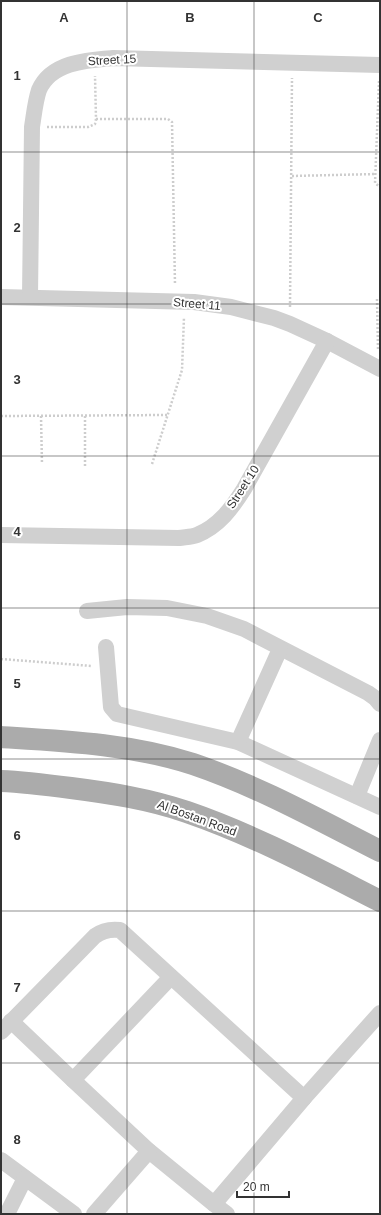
<svg xmlns="http://www.w3.org/2000/svg" width="381" height="1215" font-family="Arial,sans-serif">
	<rect width="100%" height="100%" fill="#fff"/>
	<g fill="none" stroke-linecap="round" stroke-linejoin="round">
		<!-- path -->
		<g stroke="#cdcdcd" stroke-width="2.5" stroke-dasharray="2 2" stroke-linecap="butt">
			<path d="M379,81L375,183L380,187"/>
			<path d="M96,119H168L172,122L175,285"/>
			<path d="M47,127H88L95,124L96,119L95,76"/>
			<path d="M292,176L376,174"/>
			<path d="M377,299L378,350"/>
			<path d="M290,307L292,78"/>
			<path d="M1,416L167,415"/>
			<path d="M41,416L42,464"/>
			<path d="M85,416V466"/>
			<path d="M152,464L182,370L184,317"/>
			<path d="M1,659L92,666"/>
		</g>
		<!-- minor -->
		<g stroke="#d0d0d0" stroke-width="16">
			<path d="M1,297L194,302L231,307L274,318L290,324L327,341L380,369"/>
			<path d="M30,297L32,127C34,115 35,102 39,90C51,62 87,60 113,58L380,65"/>
			<path d="M1,535L179,538C185,537 192,537 197,535C219,526 232,508 244,489L327,341"/>
			<path d="M87,611L127,607L167,608L207,616L244,629L368,693L375,698L380,704"/>
			<path d="M106,647L111,707L117,714L238,742L380,807"/>
			<path d="M238,742L280,649"/>
			<path d="M357,796L380,740"/>
			<path d="M11,1021L73,1080L149,1151L214,1204L304,1098L380,1013"/>
			<path d="M1,1032L95,936C103,930 111,929 120,930L304,1098"/>
			<path d="M73,1080L171,977"/>
			<path d="M1,1160L74,1214"/>
			<path d="M214,1204L227,1214"/>
			<path d="M7,1214L25,1178"/>
			<path d="M94,1214L149,1151"/>
		</g>
		<!-- primary -->
		<g stroke="#ababab" stroke-width="22">
			<path d="M1,737C65,741 131,744 193,764C258,786 319,820 380,851"/>
			<path d="M1,781C24,782 48,785 71,788C110,793 149,799 187,812C254,835 317,869 380,901"/>
		</g>
	</g>
	<!-- grid -->
	<path fill="none" stroke="#333" stroke-width="1" stroke-opacity="0.55" d="M127,1V1214M254,1V1214M1,152H380M1,304H380M1,456H380M1,608H380M1,759H380M1,911H380M1,1063H380"/>
	<g text-anchor="middle" stroke-width="4" stroke-linejoin="round" paint-order="stroke">
		<!-- street labels -->
		<g font-size="12" fill="#333" stroke="#fff">
			<text transform="translate(112 60) rotate(-3)" y="4">Street 15</text>
			<text transform="translate(197 304) rotate(5)" y="4">Street 11</text>
			<text transform="translate(243 487) rotate(-57)" y="4">Street 10</text>
			<text transform="translate(197 818) rotate(20)" y="4">Al Bostan Road</text>
		</g>
	</g>
	<g font-size="13" text-anchor="middle" font-weight="bold" fill="#333" stroke="#fff" stroke-width="4" stroke-linejoin="round" paint-order="stroke">
		<text x="64" y="22">A</text>
		<text x="190" y="22">B</text>
		<text x="318" y="22">C</text>
		<text x="17" y="80">1</text>
		<text x="17" y="232">2</text>
		<text x="17" y="384">3</text>
		<text x="17" y="536">4</text>
		<text x="17" y="688">5</text>
		<text x="17" y="840">6</text>
		<text x="17" y="992">7</text>
		<text x="17" y="1144">8</text>
	</g>
	<!-- border -->
	<rect width="381" height="1215" fill="none" stroke="#333333" stroke-width="4"/>
	<!-- scale -->
	<path d="M237 1191v6h52v-6" fill="none" stroke="#333333" stroke-width="2"/>
	<text x="243" y="1191" font-size="12" fill="#333333" stroke="#ffffff" stroke-width="3" paint-order="stroke">20 m</text>
</svg>
